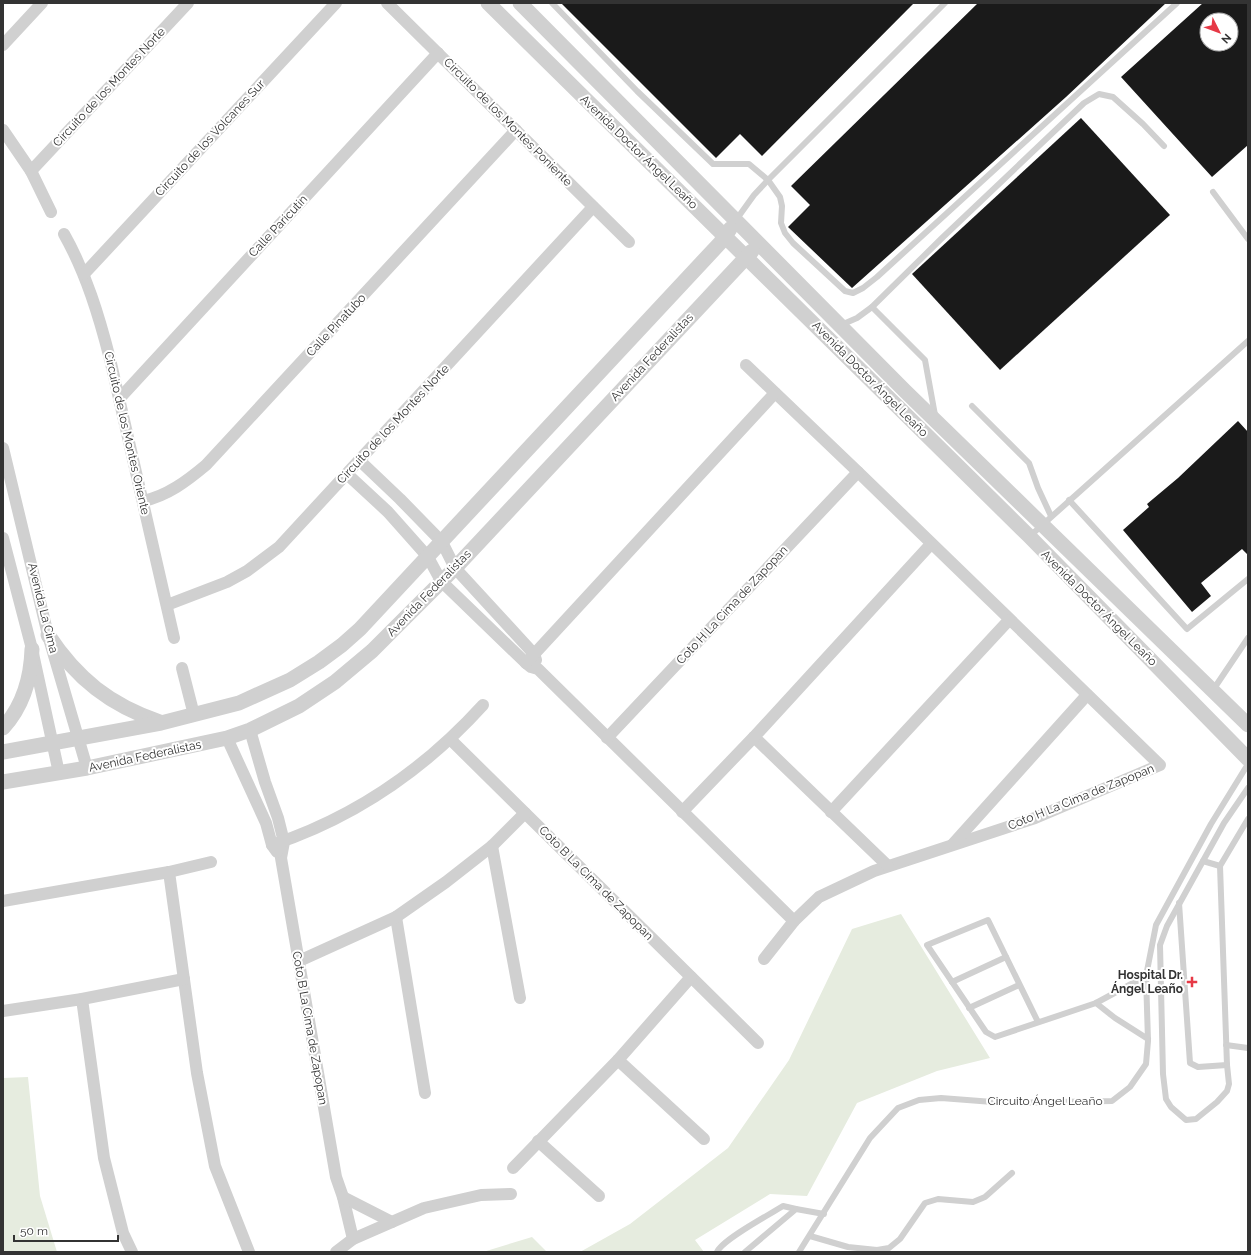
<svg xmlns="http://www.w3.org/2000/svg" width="1251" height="1255" font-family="Raleway,sans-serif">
	<rect width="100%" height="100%" fill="#fff"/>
	<!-- green -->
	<g fill="#e6ecdf">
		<path d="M901,914L990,1058L937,1071L857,1103L807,1196L770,1194L695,1240L704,1252H580L630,1224L728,1148L789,1060L852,929Z"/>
		<path d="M28,1077L40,1196L57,1252H3V1078Z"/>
		<path d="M532,1237L547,1252H483Z"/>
	</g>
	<!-- building -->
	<g fill="#1a1a1a" fill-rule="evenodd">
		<path d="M561,3H914L762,156L740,134L716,158Z"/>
		<path d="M978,3H1166L1066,97L852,288L788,227L810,205L791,186Z"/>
		<path d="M1203,3H1248V145L1212,177L1121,77ZM1207,20H1231V44H1207Z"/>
		<path d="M1081,118L1170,215L1000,370L912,274Z"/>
		<path d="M1238,421L1248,432V555L1242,549L1201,583L1211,596L1192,612L1123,530L1149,507L1147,504L1178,478Z"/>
	</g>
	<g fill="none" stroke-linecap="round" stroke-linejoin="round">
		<!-- service -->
		<g stroke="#d0d0d0" stroke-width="6">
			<path d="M552,3L637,91L713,164H749L768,180L780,197L782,206L781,223L785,233L793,243L845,291L853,293L863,288L877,277L1177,3"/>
			<path d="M1213,192L1248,239"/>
			<path d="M736,220L754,195L768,180L945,3"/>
			<path d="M872,307L941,239L1084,103L1099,94L1113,97L1143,124L1164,146"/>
			<path d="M841,325L857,318L872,307L925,360L935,415"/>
			<path d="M972,406L1029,463L1038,488L1051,516"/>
			<path d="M1069,500L1187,629L1248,579"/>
			<path d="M1030,536L1248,341"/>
			<path d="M1213,690L1248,638"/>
			<path d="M1203,861L1220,866"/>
			<path d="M1179,903L1190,1063L1198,1067L1227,1065L1220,866L1248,819"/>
			<path d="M952,982L1006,957"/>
			<path d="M1096,1003L1115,1018L1148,1039"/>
			<path d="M969,1008L1019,985"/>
			<path d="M1038,1022L988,920L927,945L986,1032L995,1037L1096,1003L1146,976"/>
			<path d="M1226,1045L1248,1048"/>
			<path d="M1227,1065L1229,1084L1227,1091L1217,1102L1196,1119L1186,1120L1171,1107L1166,1099L1163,1074L1160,945L1167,926L1224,823L1248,788"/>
			<path d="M810,1236L848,1247L877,1250L889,1248L900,1239L925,1203L938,1199L973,1202L985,1197L1012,1173"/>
			<path d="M717,1252C723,1239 769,1215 783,1206L796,1209"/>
			<path d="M745,1252L796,1209L824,1214"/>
			<path d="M799,1252L870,1138L898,1108L919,1100L941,1098L1006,1103L1112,1101L1130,1087L1146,1064L1148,1041L1146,976L1156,925L1211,824L1248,764"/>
		</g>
		<!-- minor -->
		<g stroke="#d0d0d0" stroke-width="12">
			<path d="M387,3L629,242"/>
			<path d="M3,45L42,3"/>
			<path d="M3,130L31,171L51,212"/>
			<path d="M31,171L188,3"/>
			<path d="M64,234C86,273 99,316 110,359L174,638"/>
			<path d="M84,274L336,3"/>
			<path d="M746,365L858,472L1160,765L1035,818L874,871L819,897L794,921L764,959"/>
			<path d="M119,399L438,53"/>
			<path d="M3,448L48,635L87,768"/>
			<path d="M359,460L400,499L442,542L455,568L534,654L536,660"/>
			<path d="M347,474L388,512L428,557L441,581L526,663L531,667L538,669L794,921"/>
			<path d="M143,501C167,496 187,481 206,465L516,130"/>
			<path d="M3,538L32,649L59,773"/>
			<path d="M167,605L227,582L247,571L279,547L593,207"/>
			<path d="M526,663L775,393"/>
			<path d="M182,668L194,715"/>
			<path d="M250,730L265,782L278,818L284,842L281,858L336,1177L343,1197L353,1239"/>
			<path d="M754,737L888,866"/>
			<path d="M227,738L266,823L272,845L277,852"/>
			<path d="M607,738L858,472"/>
			<path d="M451,740L758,1043"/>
			<path d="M682,812L754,737L931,544"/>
			<path d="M831,812L1009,620"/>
			<path d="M953,844L1087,695"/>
			<path d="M272,845C356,817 424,770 483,705"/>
			<path d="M492,846L520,998"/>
			<path d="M169,872L197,1073L215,1166L249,1252"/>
			<path d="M3,901L169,872L211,862"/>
			<path d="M396,917L425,1093"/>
			<path d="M299,961L396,917L446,882L492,846L525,813"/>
			<path d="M82,999L104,1158L123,1233L132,1252"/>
			<path d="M3,1011L82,999L184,979"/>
			<path d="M618,1060L704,1139"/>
			<path d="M538,1141L599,1196"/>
			<path d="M513,1168L618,1060L691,977"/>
			<path d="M343,1197L392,1222"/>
			<path d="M336,1252L353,1239L424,1208L481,1195L511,1194"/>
		</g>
		<!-- tertiary -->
		<g stroke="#d0d0d0" stroke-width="15">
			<path d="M488,3L1029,536L1248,759"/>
			<path d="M520,3L905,391L1248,725"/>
			<path d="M48,635C77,679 110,705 160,722"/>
			<path d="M3,728C23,706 31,679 32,649"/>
			<path d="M3,752L161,723L239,703L290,680L319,662L342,645L360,629L720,243L730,229"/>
			<path d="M3,782L87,768L227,738L250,730L299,706L335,682L372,651L455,568L752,251"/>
		</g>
	</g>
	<!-- markers -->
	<path fill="#e63946" stroke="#fff" stroke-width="1.5" d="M1190 976h4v4h4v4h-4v4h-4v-4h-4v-4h4z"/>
	<g text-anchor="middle" stroke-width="4" stroke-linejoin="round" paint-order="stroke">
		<!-- street labels -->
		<g font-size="12" fill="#333" stroke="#fff">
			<text transform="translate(109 87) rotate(-47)" y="4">Circuito de los Montes Norte</text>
			<text transform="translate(508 122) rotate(45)" y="4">Circuito de los Montes Poniente</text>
			<text transform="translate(210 138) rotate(-47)" y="4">Circuito de los Volcanes Sur</text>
			<text transform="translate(639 152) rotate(44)" y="4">Avenida Doctor Ángel Leaño</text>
			<text transform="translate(278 226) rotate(-47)" y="4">Calle Paricutin</text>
			<text transform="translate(336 325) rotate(-47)" y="4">Calle Pinatubo</text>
			<text transform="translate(652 357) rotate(-47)" y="4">Avenida Federalistas</text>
			<text transform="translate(870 379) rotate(45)" y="4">Avenida Doctor Ángel Leaño</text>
			<text transform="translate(393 424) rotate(-47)" y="4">Circuito de los Montes Norte</text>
			<text transform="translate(127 433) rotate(77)" y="4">Circuito de los Montes Oriente</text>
			<text transform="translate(429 593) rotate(-46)" y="4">Avenida Federalistas</text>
			<text transform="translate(732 605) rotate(-47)" y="4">Coto H La Cima de Zapopan</text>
			<text transform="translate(43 608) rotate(76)" y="4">Avenida La Cima</text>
			<text transform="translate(1099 608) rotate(45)" y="4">Avenida Doctor Ángel Leaño</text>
			<text transform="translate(145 756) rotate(-12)" y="4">Avenida Federalistas</text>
			<text transform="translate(1081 797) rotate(-22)" y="4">Coto H La Cima de Zapopan</text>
			<text transform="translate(596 883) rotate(45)" y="4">Coto B La Cima de Zapopan</text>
			<text transform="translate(310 1028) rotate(80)" y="4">Coto B La Cima de Zapopan</text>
			<text x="1045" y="1105">Circuito Ángel Leaño</text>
		</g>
		<!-- poi labels -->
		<g font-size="12" font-weight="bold" fill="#333" stroke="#fff" text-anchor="end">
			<text x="1183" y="979">Hospital Dr.<tspan x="1183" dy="14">Ángel Leaño</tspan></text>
		</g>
	</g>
	<!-- border -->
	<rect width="1251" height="1255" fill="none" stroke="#333333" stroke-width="8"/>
	<!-- north arrow -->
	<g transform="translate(1219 32) rotate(132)"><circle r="19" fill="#ffffff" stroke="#adadad"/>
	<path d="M0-3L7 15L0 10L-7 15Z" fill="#e63946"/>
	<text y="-6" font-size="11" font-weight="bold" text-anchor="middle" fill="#333333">N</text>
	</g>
	<!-- scale -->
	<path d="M14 1235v6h104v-6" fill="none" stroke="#333333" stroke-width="2"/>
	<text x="20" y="1235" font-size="12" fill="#333333" stroke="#ffffff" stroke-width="3" paint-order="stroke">50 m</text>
</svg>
